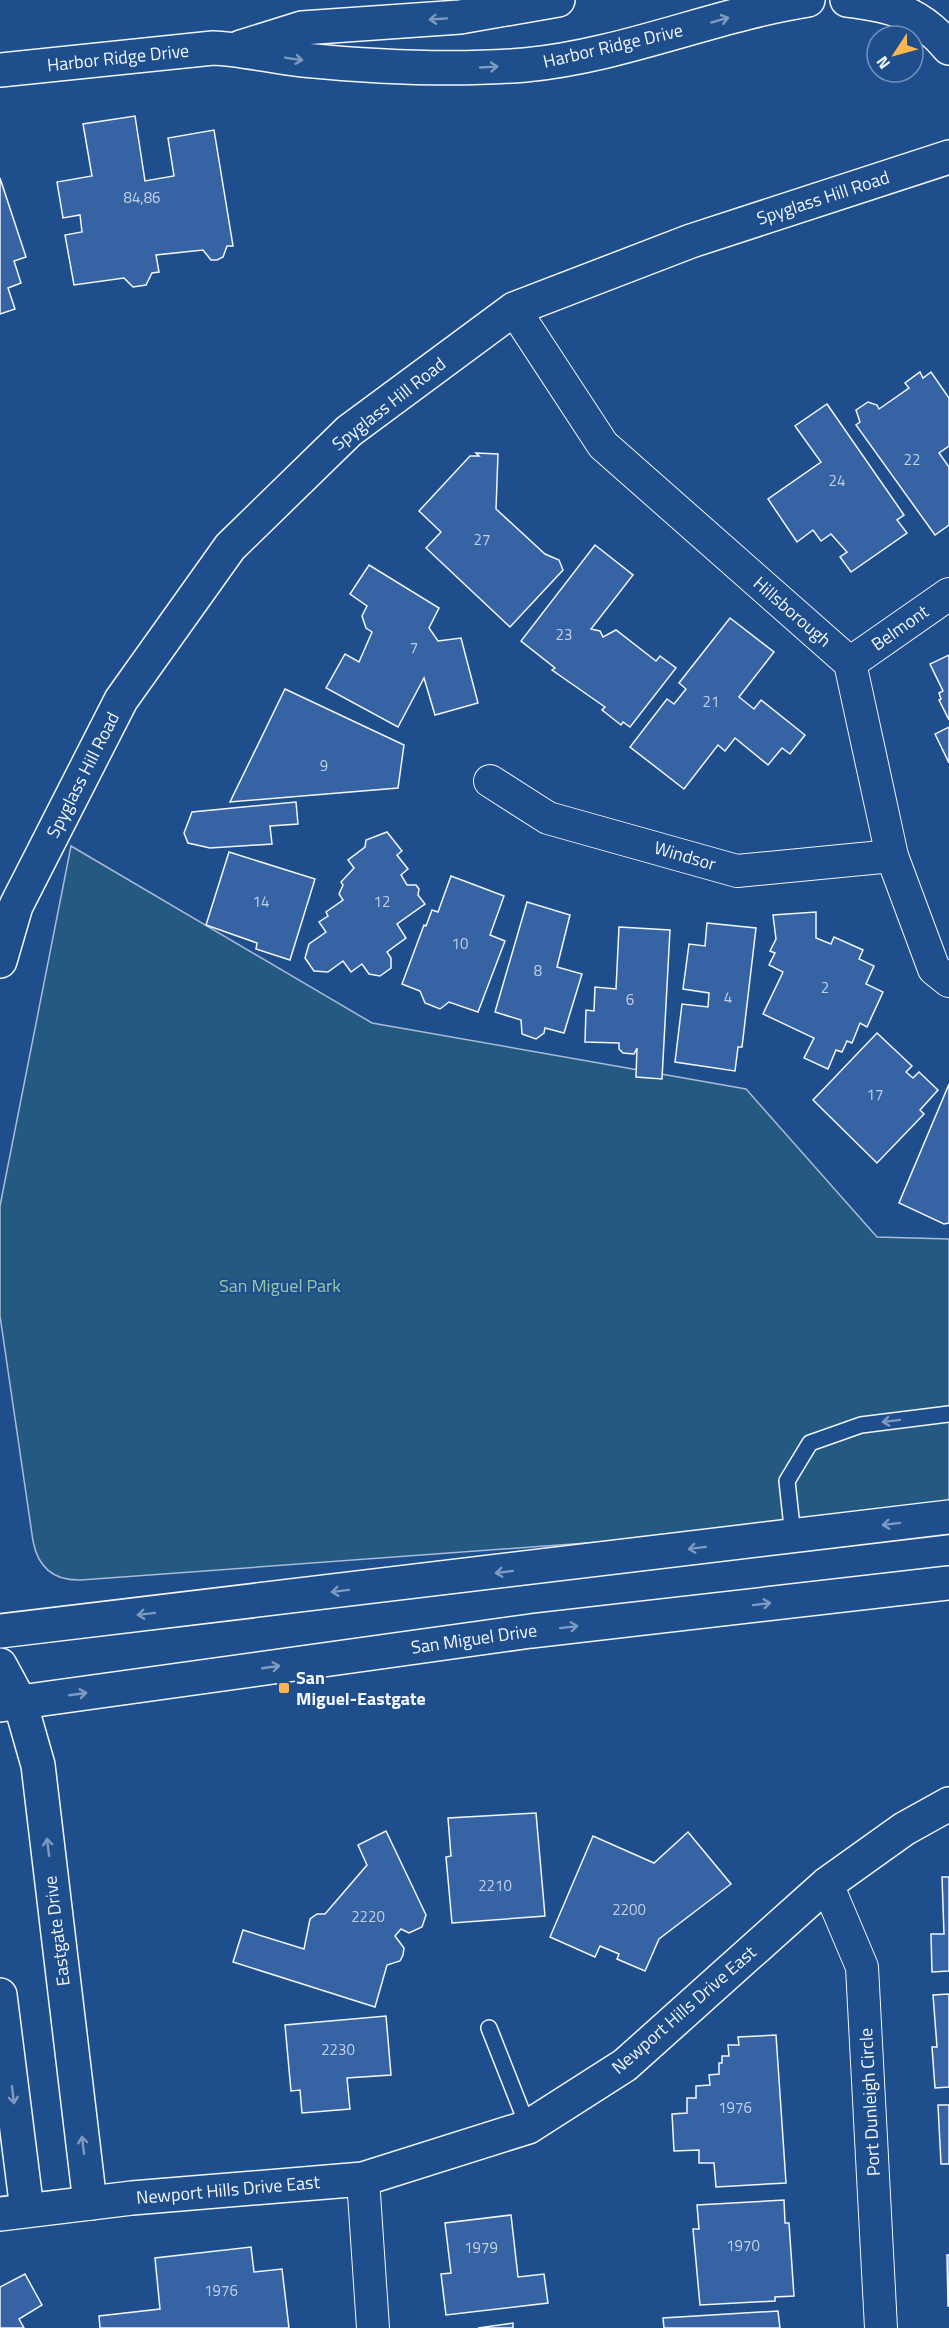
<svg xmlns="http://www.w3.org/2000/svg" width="949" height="2328" font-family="'Titillium Web',sans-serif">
	<rect width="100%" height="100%" fill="#1f4e8c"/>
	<!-- green -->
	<path fill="#245a82" stroke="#a8bbd7" stroke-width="1.5" d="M71,846L372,1023L746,1089L877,1237L949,1239V1506L736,1532L81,1580C54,1581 38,1567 33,1541L0,1316V1206Z"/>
	<!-- building -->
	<g fill="#3563a3" stroke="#f2f6ff" stroke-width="1.5">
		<path d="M135,116L145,181L174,176L168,138L214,130L233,246H227L223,257L217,260H211L203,250L156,255L159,272L152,273L146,285L133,287L124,278L74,285L65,235L82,232L80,215L63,218L57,182L92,176L83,124Z"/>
		<path d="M0,178L26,257L14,261L21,283L8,288L15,309L0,314Z"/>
		<path d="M920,372L923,378L931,372L949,398V446L939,453L949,467V525L935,535L856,425L860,422L856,410L868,402L877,405L879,409L909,388L905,383Z"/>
		<path d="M827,404L904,515L897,520L907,533L851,572L840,557L847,552L831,534L821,541L813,530L797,542L768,499L821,462L795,426Z"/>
		<path d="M476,453L498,454L496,509L545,554L559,560L563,570L510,627L426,548L441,532L419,511L470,456H479Z"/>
		<path d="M595,545L633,575L591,629L600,631L603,637L616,630L656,661L660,656L676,668L630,727L623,722L621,725L602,710L605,707L552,670L555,668L521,641Z"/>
		<path d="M369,565L439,608L429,628L438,641L461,638L478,703L435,715L424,678L398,727L326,688L345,654L359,662L372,632L366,628L362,616L367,606L350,594Z"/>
		<path d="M730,618L774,652L739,697L754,709L761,700L805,735L790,754L782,748L768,765L735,738L725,751L718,745L684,789L630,747L667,699L674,704L686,689L679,683Z"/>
		<path d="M949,655V720L939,700L941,699L939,693L943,691L930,664Z"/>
		<path d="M285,689L404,745L398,788L230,802Z"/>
		<path d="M949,727V763L935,734Z"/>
		<path d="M296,802L298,824L270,826L272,844L210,848L188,843L184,833L192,812Z"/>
		<path d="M387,832L402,851L397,855L408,869L401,875L407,885H416L419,889L418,895L425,904L397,924L406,938L387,952L391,958V968L380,976L369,974L362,964L351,972L343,961L328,972L314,971L305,958L309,944L326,932L319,922L328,916L326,912L343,900L339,894L343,885L341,882L354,868L348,860L365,847L366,840Z"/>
		<path d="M229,852L315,879L290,960L256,949L257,943L206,925Z"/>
		<path d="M451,876L504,896L490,935L505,941L478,1012L449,1002L440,1009L425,1003L420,991L402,984L424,925L426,926L432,910L438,912Z"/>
		<path d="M527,902L570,915L557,967L582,974L564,1033L545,1028L544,1033L536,1039L522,1034L521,1020L495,1012Z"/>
		<path d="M816,912V938L831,944L834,937L863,950L859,959L874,966L866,984L883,992L867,1027L860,1023L852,1043L847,1041L842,1052L836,1050L828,1069L804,1058L814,1038L763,1014L783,972L769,965L775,953L770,951L776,939L773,915Z"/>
		<path d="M707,923L756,928L742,1047H738L735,1071L675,1062L682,1004L708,1007L709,993L683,989L689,944L705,946Z"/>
		<path d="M619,927L670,930L662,1079L636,1077L637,1048L634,1054L623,1053L619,1049V1043L585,1042L586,1010L594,1011L595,987L616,989Z"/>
		<path d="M877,1033L912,1066L906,1072L913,1078L919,1072L938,1090L920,1110L924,1114L877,1163L813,1100Z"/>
		<path d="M949,1084V1223L944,1224L899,1203Z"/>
		<path d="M536,1813L545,1916L452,1923L446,1857L451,1856L448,1818Z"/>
		<path d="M386,1831L426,1915L422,1927L409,1933L401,1929L395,1936L404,1948L403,1955L400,1961L387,1965L375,2007L233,1962L243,1930L304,1949L310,1919L317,1914H325L367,1865L358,1845Z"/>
		<path d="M688,1832L731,1884L659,1939L645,1971L617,1959L619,1954L600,1946L595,1957L550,1937L593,1836L654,1863Z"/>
		<path d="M942,1877H949V1971L932,1972L931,1934H944Z"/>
		<path d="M949,1994V2087L935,2088L932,2047H937L933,1995Z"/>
		<path d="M386,2016L391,2075L347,2078L350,2109L302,2113L300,2090L291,2091L285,2025Z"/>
		<path d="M776,2035L786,2183L716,2187L714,2163H699V2150L674,2151L672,2114L687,2113V2098H696V2086L710,2085L709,2075L719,2074V2063H722V2056H729L728,2045H739L738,2037Z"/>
		<path d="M938,2105H949V2164H941Z"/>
		<path d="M784,2200L785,2223H789L794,2296L775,2297V2301L700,2305L693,2229H699L697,2205Z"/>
		<path d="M511,2215L518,2277L544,2274L548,2303L446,2315L441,2274L451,2273L445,2223Z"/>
		<path d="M251,2247L254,2272L282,2269L289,2328H100L99,2316L160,2309L155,2258Z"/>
		<path d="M947,2255H949V2306H948Z"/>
		<path d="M25,2274L42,2305L19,2319L24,2328H0V2287Z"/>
		<path d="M778,2311L780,2328H664L663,2318Z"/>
		<path d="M513,2323V2328H478Z"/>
	</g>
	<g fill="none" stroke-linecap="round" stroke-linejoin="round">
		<!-- service casing -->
		<g stroke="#f2f6ff" stroke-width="18">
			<g id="service">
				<path d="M793,1536L787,1481L810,1443L861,1425L949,1414"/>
				<path d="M489,2028L528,2127"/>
			</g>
		</g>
		<!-- minor casing -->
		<g stroke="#f2f6ff" stroke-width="34">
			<g id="minor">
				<path d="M514,309L603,445L850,663L892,856L934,969L949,981"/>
				<path d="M850,663L949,594"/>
				<path d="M490,781L548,818L737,871L892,856"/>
				<path d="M827,1884L862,1967L881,2328"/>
				<path d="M363,2179L373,2328"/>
			</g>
		</g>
		<!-- tertiary casing -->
		<g stroke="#f2f6ff" stroke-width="36">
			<g id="tertiary">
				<path d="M847,0C892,5 920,13 949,48"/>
				<path d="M241,47L302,28L460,17L558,0"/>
				<path d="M0,70L213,48C243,49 272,57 303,60C375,67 452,71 525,65C622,56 713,15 808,0"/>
				<path d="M20,1702L38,1765L90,2203"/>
				<path d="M0,1995L27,2210"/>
				<path d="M0,2214L132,2198L363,2179L528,2127L625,2065L827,1884L904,1829L949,1804"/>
			</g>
		</g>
		<!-- secondary casing -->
		<g stroke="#f2f6ff" stroke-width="36">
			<g id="secondary">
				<path d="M0,961L16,906L121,700L230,547L349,431L514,309L691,241L949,157"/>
				<path d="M0,1631L949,1517"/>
				<path d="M0,1665L20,1702"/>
				<path d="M0,1705L531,1631L949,1583"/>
			</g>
		</g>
		<!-- service -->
		<use href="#service" stroke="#1f4e8c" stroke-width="15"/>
		<!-- minor -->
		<use href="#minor" stroke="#1f4e8c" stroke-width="32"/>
		<!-- tertiary -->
		<use href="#tertiary" stroke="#1f4e8c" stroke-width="33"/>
		<!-- secondary -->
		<use href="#secondary" stroke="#1f4e8c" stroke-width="33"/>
	</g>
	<!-- one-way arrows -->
	<defs><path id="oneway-shaft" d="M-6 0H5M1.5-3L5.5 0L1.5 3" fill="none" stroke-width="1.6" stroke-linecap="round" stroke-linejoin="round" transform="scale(1.5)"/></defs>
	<g stroke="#7e9ac0">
		<use href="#oneway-shaft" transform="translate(438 19) rotate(176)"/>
		<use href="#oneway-shaft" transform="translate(720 20) rotate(-16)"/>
		<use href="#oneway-shaft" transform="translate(294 59) rotate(9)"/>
		<use href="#oneway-shaft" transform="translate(489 67) rotate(-3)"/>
		<use href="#oneway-shaft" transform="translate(891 1421) rotate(173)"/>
		<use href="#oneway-shaft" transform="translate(891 1524) rotate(173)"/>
		<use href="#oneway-shaft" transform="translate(697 1548) rotate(173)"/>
		<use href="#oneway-shaft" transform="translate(504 1572) rotate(173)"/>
		<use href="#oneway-shaft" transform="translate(340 1591) rotate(173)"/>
		<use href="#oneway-shaft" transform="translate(762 1604) rotate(-7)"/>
		<use href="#oneway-shaft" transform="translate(146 1614) rotate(173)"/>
		<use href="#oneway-shaft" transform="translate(569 1627) rotate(-7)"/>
		<use href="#oneway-shaft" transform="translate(271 1667) rotate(-8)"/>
		<use href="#oneway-shaft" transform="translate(78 1694) rotate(-8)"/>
		<use href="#oneway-shaft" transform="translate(48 1847) rotate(-97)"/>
		<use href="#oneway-shaft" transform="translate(13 2095) rotate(83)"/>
		<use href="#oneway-shaft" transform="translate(83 2145) rotate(-97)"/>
	</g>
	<!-- markers -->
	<rect fill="#ffb74d" stroke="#1f4e8c" stroke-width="2" x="278" y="1682" width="12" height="12" rx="3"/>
	<g text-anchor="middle" stroke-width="4.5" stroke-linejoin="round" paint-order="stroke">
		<!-- number labels -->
		<g font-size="15" fill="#c3d1e8">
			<text x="142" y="203">84,86</text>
			<text x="912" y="465">22</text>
			<text x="837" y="486">24</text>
			<text x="482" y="545">27</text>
			<text x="564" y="640">23</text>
			<text x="414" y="653">7</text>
			<text x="711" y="707">21</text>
			<text x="324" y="771">9</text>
			<text x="261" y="907">14</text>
			<text x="382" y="907">12</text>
			<text x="460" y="949">10</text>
			<text x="538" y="976">8</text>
			<text x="825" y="993">2</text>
			<text x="728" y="1003">4</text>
			<text x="630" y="1005">6</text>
			<text x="875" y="1100">17</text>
			<text x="495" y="1891">2210</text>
			<text x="629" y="1915">2200</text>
			<text x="368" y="1922">2220</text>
			<text x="338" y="2055">2230</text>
			<text x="735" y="2113">1976</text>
			<text x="743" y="2251">1970</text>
			<text x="481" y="2253">1979</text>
			<text x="221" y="2296">1976</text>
		</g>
		<!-- street labels -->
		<g font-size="18" fill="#f2f6ff" stroke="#1f4e8c">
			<text transform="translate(613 46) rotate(-13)" y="6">Harbor Ridge Drive</text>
			<text transform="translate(118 58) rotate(-6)" y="6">Harbor Ridge Drive</text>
			<text transform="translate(823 198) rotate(-18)" y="6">Spyglass Hill Road</text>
			<text transform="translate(389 404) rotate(-38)" y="6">Spyglass Hill Road</text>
			<text transform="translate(792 612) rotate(41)" y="6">Hillsborough</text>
			<text transform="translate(900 628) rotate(-35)" y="6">Belmont</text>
			<text transform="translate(83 775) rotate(-63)" y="6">Spyglass Hill Road</text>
			<text transform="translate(685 856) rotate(16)" y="6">Windsor</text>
			<text transform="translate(474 1639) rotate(-8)" y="6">San Miguel Drive</text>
			<text transform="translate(57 1931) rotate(-97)" y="6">Eastgate Drive</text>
			<text transform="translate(684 2010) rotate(-41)" y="6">Newport Hills Drive East</text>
			<text transform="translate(870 2102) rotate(-93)" y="6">Port Dunleigh Circle</text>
			<text transform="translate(228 2190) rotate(-5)" y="6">Newport Hills Drive East</text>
		</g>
		<!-- park labels -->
		<g font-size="18" fill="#97c8a6" stroke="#1f4e8c">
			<text x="280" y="1292">San Miguel Park</text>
		</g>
		<!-- poi labels -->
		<g font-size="18" font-weight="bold" fill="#f2f6ff" stroke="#1f4e8c" text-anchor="start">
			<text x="296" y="1684">San<tspan x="296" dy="21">Miguel-Eastgate</tspan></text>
		</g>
	</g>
	<!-- north arrow -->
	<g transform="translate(895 54) rotate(234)"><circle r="28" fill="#1f4e8c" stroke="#7391ba" stroke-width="1.5"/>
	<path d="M0-4.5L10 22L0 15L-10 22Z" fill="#ffb74d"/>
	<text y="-9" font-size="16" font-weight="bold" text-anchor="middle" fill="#f2f6ff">N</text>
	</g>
</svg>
